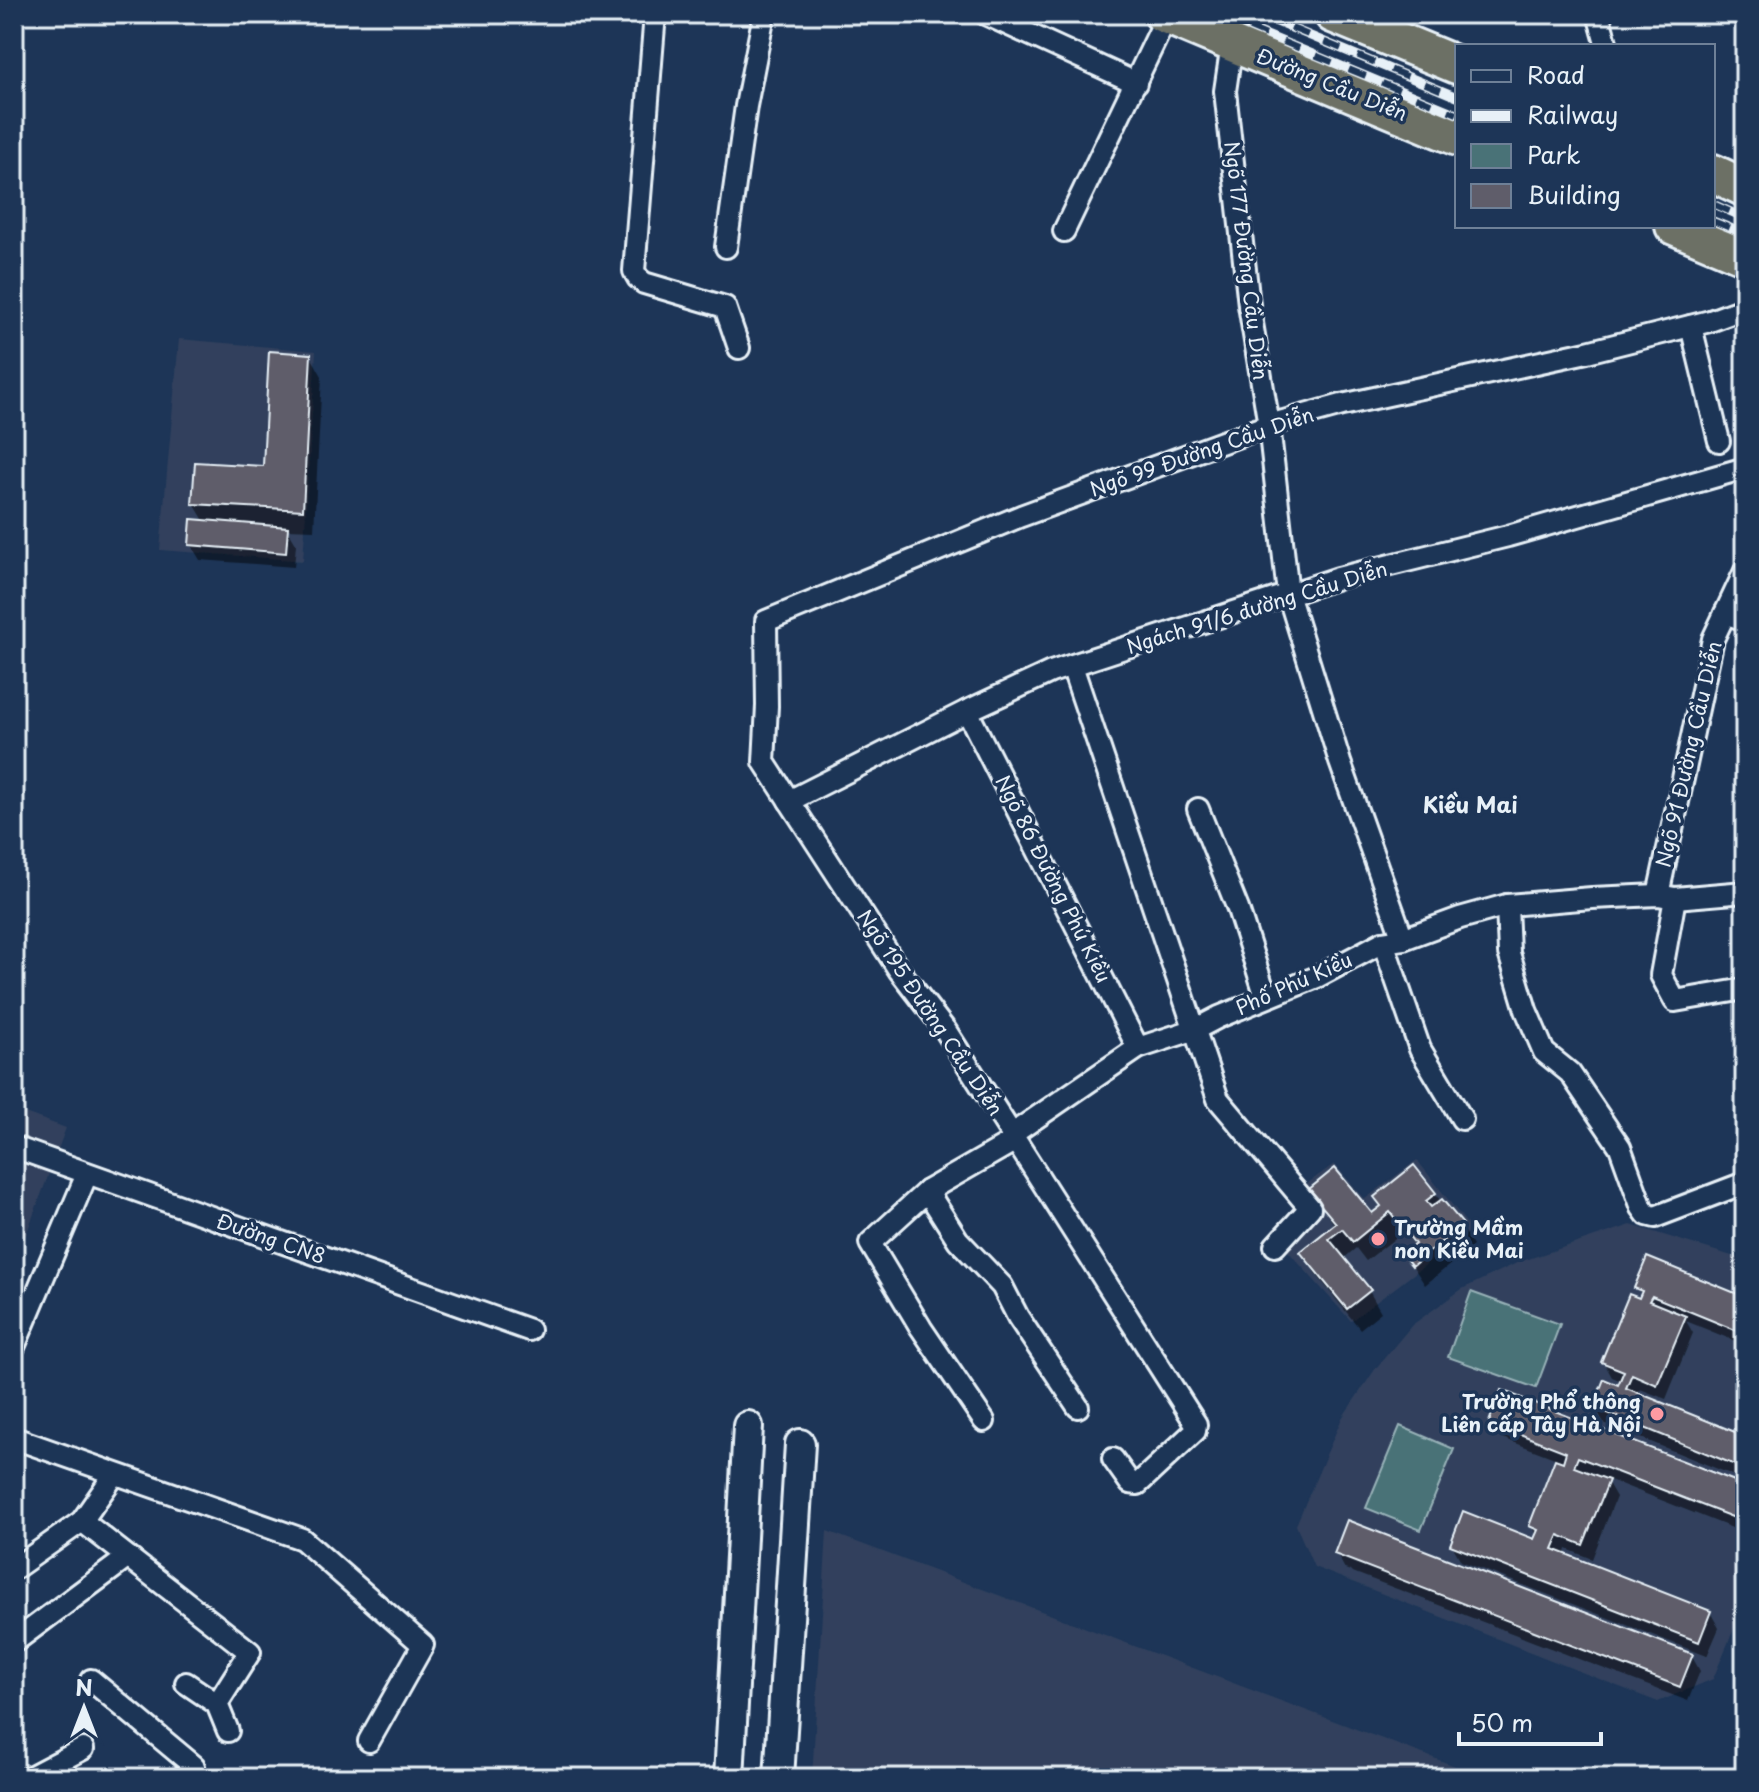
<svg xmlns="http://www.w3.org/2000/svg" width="1759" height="1792" font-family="'Playpen Sans',sans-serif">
	<rect width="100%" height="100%" fill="#1d3557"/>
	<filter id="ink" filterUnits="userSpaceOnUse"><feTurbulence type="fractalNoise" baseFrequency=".0125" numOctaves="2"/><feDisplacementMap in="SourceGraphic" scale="16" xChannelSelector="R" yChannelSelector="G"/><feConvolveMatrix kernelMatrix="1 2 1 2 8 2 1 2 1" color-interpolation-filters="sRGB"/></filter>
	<g filter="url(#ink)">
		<!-- built -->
		<g fill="#31415d">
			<path d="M179,339L316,351L303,561L160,550Z"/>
			<path d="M14,1109L66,1128L14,1267Z"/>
			<path d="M1417,1160L1472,1230L1351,1321L1285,1248L1320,1214L1301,1188L1334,1164L1365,1199Z"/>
			<path d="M1631,1225L1745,1260V1602L1713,1679L1658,1702L1314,1567L1296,1525L1342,1418L1376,1368L1412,1325L1462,1289L1519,1262Z"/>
			<path d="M827,1531L1487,1778H812Z"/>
		</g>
		<!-- green -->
		<g fill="#497277" stroke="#98b2b8" stroke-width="2">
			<path d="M1471,1292L1560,1324L1536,1388L1448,1357Z"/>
			<path d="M1400,1426L1454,1449L1421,1530L1366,1508Z"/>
		</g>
		<!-- shadow -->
		<g fill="#0007">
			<path d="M310,355L322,376L314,530L287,529L296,544L294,567L200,560L191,545L205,522L194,504L265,468Z"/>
			<path d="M1311,1190L1372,1216L1382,1208L1376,1198L1435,1194L1461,1225L1473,1246L1425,1285L1405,1254L1415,1246L1403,1232L1366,1261L1356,1248L1343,1259L1369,1291L1381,1312L1360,1329L1315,1273L1303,1252L1335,1226Z"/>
			<path d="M1637,1288L1745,1299V1345L1686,1321L1693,1333L1666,1399L1640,1389L1638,1395L1745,1438V1480L1604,1423L1595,1407L1619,1387L1622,1381L1612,1377L1603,1361L1640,1301L1642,1296Z"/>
			<path d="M1491,1421L1745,1487V1533L1605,1478L1616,1497L1592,1559L1567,1549L1565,1556L1710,1612L1719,1628L1707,1656L1461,1561L1452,1545L1535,1542L1537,1536L1531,1526L1557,1459L1500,1437Z"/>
			<path d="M1336,1553L1691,1655L1700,1671L1688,1701L1345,1569Z"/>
		</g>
		<!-- building -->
		<g fill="#5f5d6a" stroke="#e8f1f8" stroke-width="2">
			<path d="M269,351L311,354L303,510L192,504L195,462L263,466Z"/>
			<path d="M191,519L288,527L286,553L189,545Z"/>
			<path d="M1414,1165L1436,1193L1426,1201L1431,1207L1442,1199L1463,1224L1412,1266L1402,1254L1415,1244L1390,1212L1353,1242L1342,1229L1329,1239L1371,1290L1347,1309L1300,1252L1336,1223L1308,1190L1335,1168L1372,1213L1381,1206L1374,1197Z"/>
			<path d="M1647,1257L1745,1297V1334L1652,1296L1649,1301L1686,1316L1657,1385L1632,1374L1626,1388L1745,1436V1469L1593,1407L1604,1379L1618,1385L1624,1371L1601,1362L1629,1294L1639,1298L1642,1291L1634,1288Z"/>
			<path d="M1501,1390L1745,1485V1522L1578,1457L1574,1467L1609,1480L1583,1545L1559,1535L1553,1549L1711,1611L1699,1642L1450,1545L1463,1511L1534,1539L1538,1530L1529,1526L1555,1459L1563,1462L1566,1452L1489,1422Z"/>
			<path d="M1347,1520L1693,1654L1680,1687L1334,1554Z"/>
		</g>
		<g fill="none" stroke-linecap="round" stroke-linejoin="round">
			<!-- street casing -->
			<g stroke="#e8f1f8" stroke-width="26">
				<g id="street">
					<path d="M655,14L634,271L638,278L644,283L725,307L739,348"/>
					<path d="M985,14L1136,83"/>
					<path d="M1598,14L1607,46"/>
					<path d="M1232,44L1225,91L1249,305L1269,425L1288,594L1340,762L1403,939"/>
					<path d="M1064,231L1167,16"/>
					<path d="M726,247L746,106L764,14"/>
					<path d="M1691,326L1719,441"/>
					<path d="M1725,613L1745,620"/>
					<path d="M1072,666L1218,1099L1310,1208L1275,1246"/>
					<path d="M967,711L1138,1048"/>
					<path d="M789,801L967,711L1051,672L1338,578L1508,536L1745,468"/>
					<path d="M1198,809L1238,909L1266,997"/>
					<path d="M1658,895L1713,639L1745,571"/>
					<path d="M1675,898L1661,975L1675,1001L1745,989"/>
					<path d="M1507,905L1509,953L1526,1010L1544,1052L1570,1073L1620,1147L1642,1208L1647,1215L1655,1217L1739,1185"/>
					<path d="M1383,942L1420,1049L1462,1119"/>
					<path d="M1011,1135L1138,1048L1196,1029L1219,1017L1317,977L1383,942L1403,939L1460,918L1507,905L1592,898L1658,895L1675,898L1745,892"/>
					<path d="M14,1147L529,1330"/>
					<path d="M927,1191L958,1240L1002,1286L1018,1317L1078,1407"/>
					<path d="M14,1347L87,1174"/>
					<path d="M984,1421L921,1328L870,1243L927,1191L1014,1141"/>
					<path d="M14,1438L302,1539L423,1645L369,1741"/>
					<path d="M1113,1459L1130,1483L1138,1484L1195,1431L1196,1424L946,1031L899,970L764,762L767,706L766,621L1021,516L1269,425L1342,405L1587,352L1710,321L1745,308"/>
					<path d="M82,1521L250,1652L217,1704"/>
					<path d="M14,1569L82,1521L114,1475"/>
					<path d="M14,1642L128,1557"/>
					<path d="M91,1680L194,1766"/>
					<path d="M186,1683L217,1704L228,1731"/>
					<path d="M28,1778L83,1749"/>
				</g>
			</g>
			<!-- secondary casing -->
			<g stroke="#e8f1f8" stroke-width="34">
				<g id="secondary">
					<path d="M729,1778L748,1426"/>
					<path d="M779,1778L800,1444"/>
				</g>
			</g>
			<!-- highway casing -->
			<g stroke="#e8f1f8" stroke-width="42">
				<g id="highway">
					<path d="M1163,14L1457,137"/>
					<path d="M1333,14L1457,65"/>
					<path d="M1713,173L1745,188"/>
					<path d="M1674,226L1745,256"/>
				</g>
			</g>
			<!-- street -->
			<use href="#street" stroke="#1d3557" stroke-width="20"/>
			<!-- secondary -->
			<use href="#secondary" stroke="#1d3557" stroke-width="28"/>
			<!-- highway -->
			<use href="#highway" stroke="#6c7065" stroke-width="36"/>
			<!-- rail casing -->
			<g stroke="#e8f1f8" stroke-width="9">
				<g id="rail">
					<path d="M1216,14L1457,114"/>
					<path d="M1258,14L1457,97"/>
					<path d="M1713,204L1745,218"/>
					<path d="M1713,221L1745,234"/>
				</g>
			</g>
			<!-- rail -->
			<use href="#rail" stroke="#1d3557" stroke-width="6" stroke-dasharray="18" stroke-linecap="butt"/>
		</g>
	</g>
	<!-- markers -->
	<g fill="#ff9aa2" stroke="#1d3557" stroke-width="3">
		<circle cx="1378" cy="1239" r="8"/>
		<circle cx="1657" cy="1414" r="8"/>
	</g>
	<g text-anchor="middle" stroke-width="7" stroke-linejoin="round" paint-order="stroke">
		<!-- street labels -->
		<g font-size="20" fill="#e8f1f8" stroke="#1d3557">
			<text transform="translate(1332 85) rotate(22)" y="7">Đường Cầu Diễn</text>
			<text transform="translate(1246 261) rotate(83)" y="7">Ngõ 177 Đường Cầu Diễn</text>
			<text transform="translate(1202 452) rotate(-19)" y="7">Ngõ 99 Đường Cầu Diễn</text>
			<text transform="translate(1257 608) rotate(-17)" y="7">Ngách 91/6 đường Cầu Diễn</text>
			<text transform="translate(1689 754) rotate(-77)" y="7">Ngõ 91 Đường Cầu Diễn</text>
			<text transform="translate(1053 879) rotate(63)" y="7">Ngõ 86 Đường Phú Kiều</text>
			<text transform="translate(1294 984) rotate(-24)" y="7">Phố Phú Kiều</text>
			<text transform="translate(930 1013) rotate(56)" y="7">Ngõ 195 Đường Cầu Diễn</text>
			<text transform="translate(271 1239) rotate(19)" y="7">Đường CN8</text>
		</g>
		<!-- poi labels -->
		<g font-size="20" font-weight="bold" fill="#e8f1f8" stroke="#1d3557" text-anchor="start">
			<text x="1394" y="1235">Trường Mầm<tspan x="1394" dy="23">non Kiều Mai</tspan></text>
			<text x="1641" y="1409" text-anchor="end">Trường Phổ thông<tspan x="1641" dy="23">Liên cấp Tây Hà Nội</tspan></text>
		</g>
		<!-- neighbourhood labels -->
		<g font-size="22" font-weight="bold" fill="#e8f1f8" stroke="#1d3557">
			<text x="1470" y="813">Kiều Mai</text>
		</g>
	</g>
	<!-- margin -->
	<rect width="1759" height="1792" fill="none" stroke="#1d3557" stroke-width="48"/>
	<rect x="24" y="24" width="1711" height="1744" fill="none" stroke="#e8f1f8" stroke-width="3" filter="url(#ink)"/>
	<!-- legend -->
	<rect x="1455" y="44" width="260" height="184" fill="#1d3557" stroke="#6e8097" stroke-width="2"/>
	<rect x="1471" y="70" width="40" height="12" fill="#1d3557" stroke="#6e8097" stroke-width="2"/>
	<text x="1527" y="84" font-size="24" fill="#e8f1f8">Road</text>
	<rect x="1471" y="110" width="40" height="12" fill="#e8f1f8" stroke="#6e8097" stroke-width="2"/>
	<text x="1527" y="124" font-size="24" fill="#e8f1f8">Railway</text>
	<rect x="1471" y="144" width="40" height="24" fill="#497277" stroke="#6e8097" stroke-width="2"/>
	<text x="1527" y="164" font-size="24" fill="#e8f1f8">Park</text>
	<rect x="1471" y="184" width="40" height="24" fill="#5f5d6a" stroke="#6e8097" stroke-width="2"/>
	<text x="1527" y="204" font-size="24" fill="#e8f1f8">Building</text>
	<!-- north arrow -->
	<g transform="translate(84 1708)" stroke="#1d3557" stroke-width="6" paint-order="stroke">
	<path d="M0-6L14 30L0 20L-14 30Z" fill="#e8f1f8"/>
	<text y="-12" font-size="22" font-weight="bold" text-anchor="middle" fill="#e8f1f8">N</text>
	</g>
	<!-- scale -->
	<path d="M1459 1732v12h142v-12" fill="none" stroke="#e8f1f8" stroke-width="4"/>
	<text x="1471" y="1732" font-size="24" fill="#e8f1f8" stroke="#1d3557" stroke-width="6" paint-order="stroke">50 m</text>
</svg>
